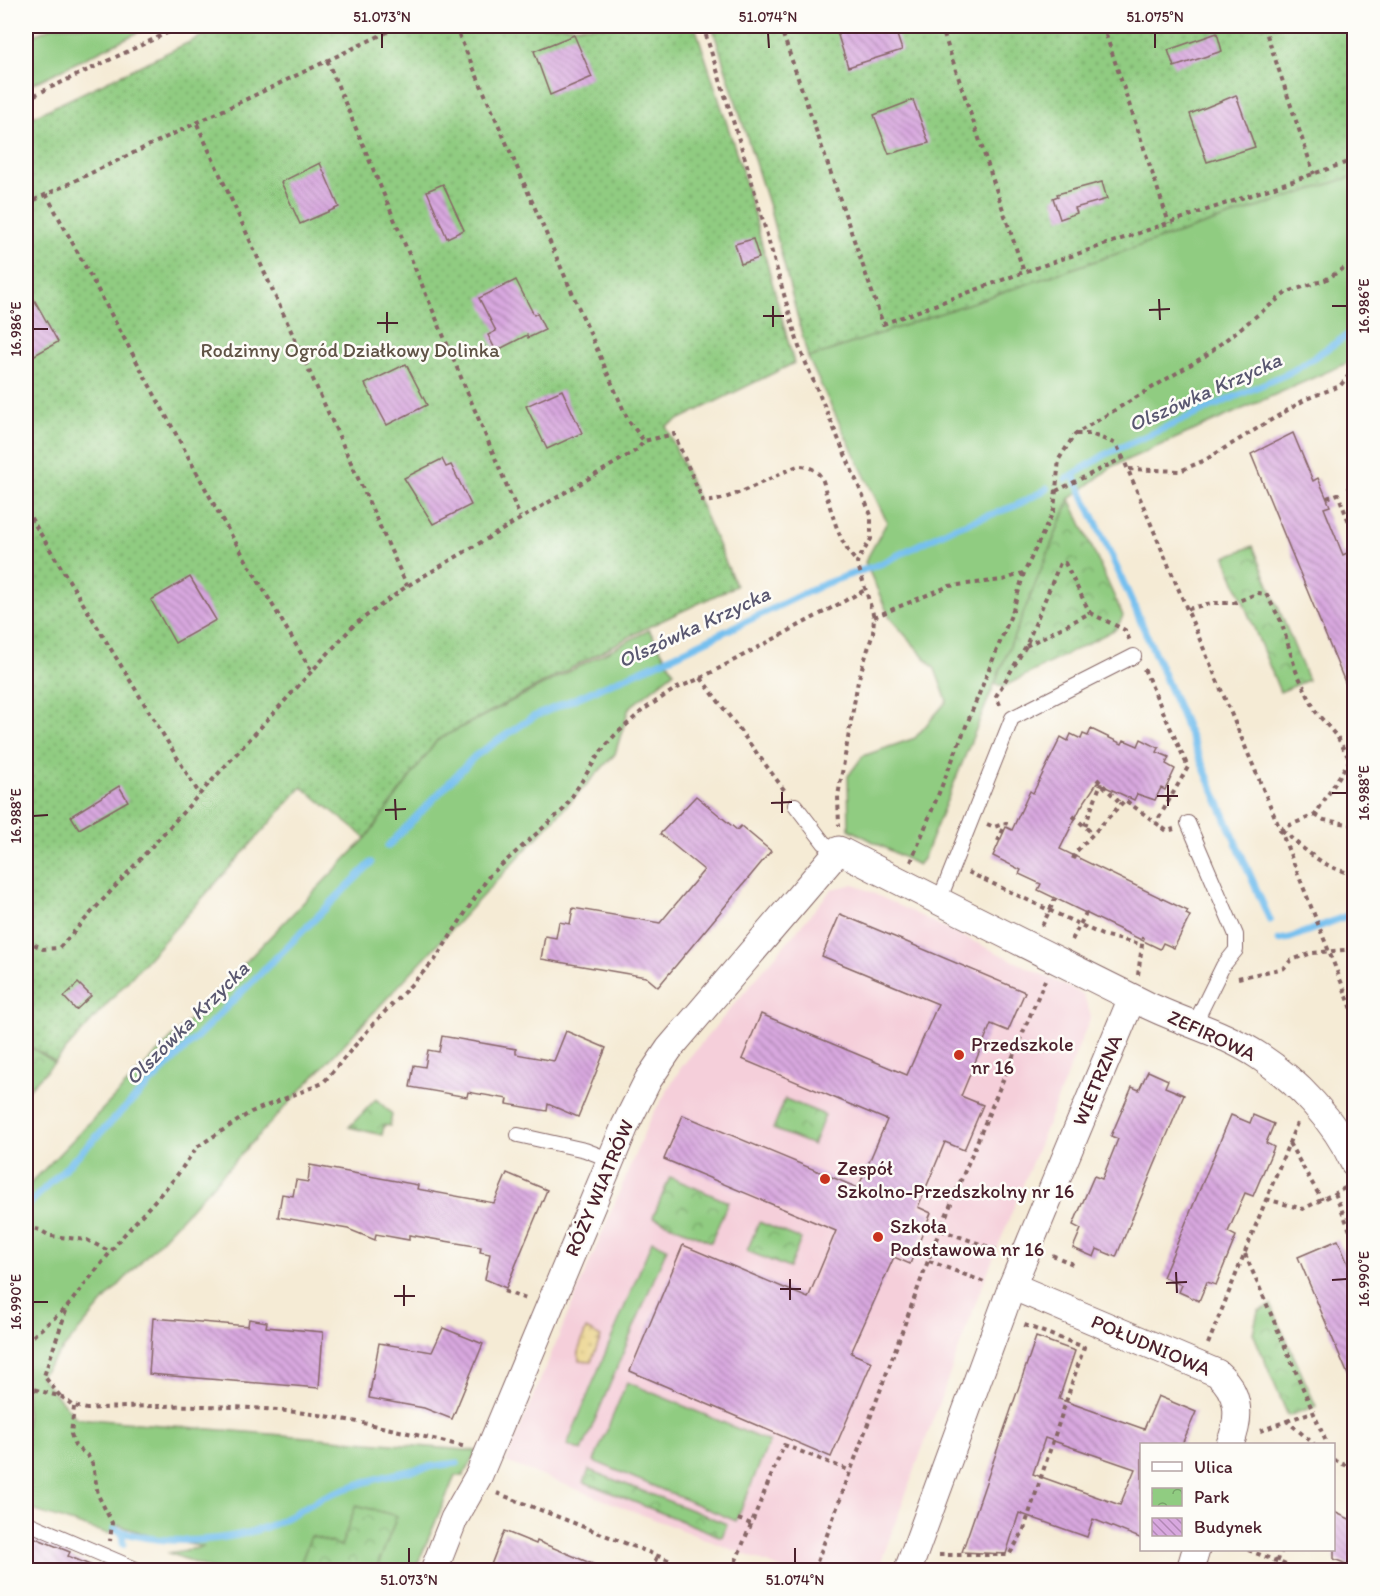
<svg xmlns="http://www.w3.org/2000/svg" width="1380" height="1596" font-family="Itim,sans-serif">
	<defs>
		<pattern id="sand-dots" width="8" height="8" patternUnits="userSpaceOnUse" patternTransform="scale(1.5)"><rect width="8" height="8" fill="#eeda9e"/><path d="M2 2h.1M6 6h.1" fill="none" stroke="#cebb88" stroke-width="1.8" stroke-linecap="round"/></pattern>
		<pattern id="park-crowns" width="20" height="18" patternUnits="userSpaceOnUse" patternTransform="scale(1.5)"><rect width="20" height="18" fill="#90cc81"/><path d="M2 6a3 3 0 1 1 6 0M12 15a3 3 0 1 1 6 0" fill="none" stroke="#78a56a"/></pattern>
		<pattern id="garden-dots" width="8" height="8" patternUnits="userSpaceOnUse" patternTransform="scale(1.5)"><rect width="8" height="8" fill="#90cc81"/><path d="M2 2h.1M6 6h.1" fill="none" stroke="#78a56a" stroke-width="1.8" stroke-linecap="round"/></pattern>
		<pattern id="building-back-hatch" width="6" height="6" patternUnits="userSpaceOnUse" patternTransform="scale(1.5)"><rect width="6" height="6" fill="#d8a8df"/><path d="M-1 5l2 2M0 0l6 6M5-1l2 2" fill="none" stroke="#b188b5"/></pattern>
	</defs>
	<rect width="100%" height="100%" fill="#fdfcf7"/>
	<filter id="ink" filterUnits="userSpaceOnUse"><feTurbulence type="fractalNoise" baseFrequency=".0167" numOctaves="2"/><feDisplacementMap in="SourceGraphic" scale="12" xChannelSelector="R" yChannelSelector="G"/><feConvolveMatrix kernelMatrix="1 2 1 2 8 2 1 2 1" color-interpolation-filters="sRGB"/></filter>
	<filter id="wash" filterUnits="userSpaceOnUse"><feTurbulence type="fractalNoise" baseFrequency=".008" numOctaves="4" result="noise"/><feDisplacementMap in="SourceGraphic" scale="24" xChannelSelector="R" yChannelSelector="G"/><feGaussianBlur stdDeviation="1.35" result="paint"/><feColorMatrix in="noise" values="0 0 0 0 0 0 0 0 0 0 0 0 0 0 0 0 0 1.4 0 .05"/><feComposite in="paint" operator="in"/></filter>
	<g filter="url(#wash)">
		<rect width="100%" height="100%" fill="#f5ebd5"/>
		<!-- built -->
		<path fill="#f5cfda" d="M854,884L1083,994L1091,1016L980,1291L878,1570H785L506,1462L649,1121L682,1066L832,889Z"/>
		<!-- grass -->
		<g fill="#90cc81" stroke="#6d7656" stroke-width="1.5">
			<path d="M54,26H151L26,87V39Z"/>
			<path d="M1354,176V360L1113,466L1070,499L923,859L918,865L849,829L848,776L863,756L915,738L947,701L935,669L890,618L865,562L887,522L808,358L1154,241Z"/>
			<path d="M649,630L674,672L629,708L615,754L106,1299L40,1376L76,1418L477,1451L463,1476H455L415,1570H214L169,1553L204,1547L157,1538L118,1525L108,1534L26,1508V1188L366,838L437,740Z"/>
			<path d="M652,1241L667,1248L582,1451L567,1445Z"/>
			<path d="M627,1382L769,1442L736,1521L594,1461Z"/>
		</g>
		<!-- sand -->
		<path fill="url(#sand-dots)" stroke="#9c7c64" stroke-width="1.5" d="M586,1329L601,1337L591,1362L579,1361L578,1352Z"/>
		<!-- park -->
		<g fill="url(#park-crowns)" stroke="#6d7656" stroke-width="1.5">
			<path d="M1070,499L1123,616L1116,629L1003,687L995,683Z"/>
			<path d="M1253,546L1308,680L1280,692L1225,557Z"/>
			<path d="M26,1044L55,1062L26,1092Z"/>
			<path d="M376,1099L392,1114L390,1126L384,1125L382,1135L349,1127Z"/>
			<path d="M785,1099L825,1115L813,1145L773,1129Z"/>
			<path d="M670,1177L728,1202L711,1242L653,1217Z"/>
			<path d="M759,1222L801,1239L789,1268L747,1251Z"/>
			<path d="M1271,1305L1316,1406L1288,1416L1253,1333L1258,1311Z"/>
			<path d="M589,1470L727,1524L722,1537L584,1482Z"/>
			<path d="M356,1505L397,1516L376,1570H314L300,1565L311,1536L341,1546Z"/>
		</g>
		<!-- garden -->
		<g fill="url(#garden-dots)" stroke="#6d7656" stroke-width="1.5">
			<path d="M223,26H695L741,167L794,363L666,426L736,586L644,629L437,740L366,838L302,787L55,1062L26,1044V120Z"/>
			<path d="M712,26H1354V176L1154,241L808,358L770,210Z"/>
		</g>
		<g fill="none" stroke-linecap="round" stroke-linejoin="round">
			<!-- stream -->
			<g stroke="#76c0ef" stroke-width="7">
				<path d="M1074,476C1144,621 1204,772 1270,920"/>
				<path d="M1066,479L1108,453L1293,371L1354,331"/>
				<path d="M388,846L475,756L533,717L676,655L824,584L880,564L953,528L1015,506L1047,489"/>
				<path d="M1279,940L1290,938L1354,913"/>
				<path d="M26,1207L371,863"/>
				<path d="M114,1529C160,1547 230,1543 276,1523C295,1514 313,1501 333,1493C374,1478 414,1468 457,1463"/>
				<path d="M122,1532L123,1544"/>
			</g>
		</g>
		<g id="blocks">
			<!-- building -->
			<g fill="url(#building-back-hatch)" fill-rule="evenodd">
				<path d="M835,26H894L902,50L848,67Z"/>
				<path d="M1217,33L1222,51L1174,67L1168,50Z"/>
				<path d="M574,35L592,77L550,95L534,51Z"/>
				<path d="M1236,95L1255,147L1207,162L1190,114Z"/>
				<path d="M913,100L929,143L889,154L874,115Z"/>
				<path d="M320,163L339,207L300,224L281,182Z"/>
				<path d="M1102,182L1107,199L1075,208L1077,213L1060,219L1053,198L1058,196L1057,194Z"/>
				<path d="M443,184L464,230L447,238L427,191Z"/>
				<path d="M753,239L759,258L741,264L735,244Z"/>
				<path d="M516,280L534,315L537,313L545,330L528,338L527,335L496,351L488,335L496,331L479,298Z"/>
				<path d="M26,285L58,342L26,360Z"/>
				<path d="M406,364L427,405L387,425L365,384Z"/>
				<path d="M562,390L582,433L547,449L526,406Z"/>
				<path d="M1293,433L1313,481L1318,478L1330,506L1324,508L1343,555L1349,552L1354,565V704L1251,454Z"/>
				<path d="M442,459L446,467L451,465L471,505L433,524L404,478Z"/>
				<path d="M190,577L216,620L175,643L151,600Z"/>
				<path d="M1091,729L1122,744L1124,740L1138,746L1141,739L1159,748L1157,752L1169,757L1166,764L1175,769L1165,790L1161,788L1155,800L1137,794L1134,800L1097,783L1081,807L1060,849L1188,911L1186,914L1190,916L1174,948L1163,943L1160,949L1038,890L1041,884L1019,874L1021,870L993,856L1006,827L1012,830L1030,791L1033,793L1061,737L1068,741L1071,734L1081,739L1083,734L1088,736Z"/>
				<path d="M119,786L128,801L79,829L71,816Z"/>
				<path d="M696,796L737,830L741,826L771,851L658,987L646,977L541,959L545,936L556,938L559,922L570,924L573,908L660,923L704,870L660,834Z"/>
				<path d="M840,914L1025,992L1008,1031L991,1024L961,1096L983,1105L964,1150L945,1142L918,1207L931,1213L910,1264L894,1257L851,1353L872,1362L831,1457L630,1371L683,1245L808,1298L836,1231L664,1159L683,1115L858,1188L887,1120L742,1059L761,1014L907,1075L938,1004L822,956Z"/>
				<path d="M78,983L91,996L76,1010L64,997Z"/>
				<path d="M566,1031L606,1048L578,1117L548,1104L547,1111L507,1104L508,1099L468,1092L467,1097L410,1087L414,1065L425,1067L428,1050L439,1052L442,1036L516,1049V1054L554,1061Z"/>
				<path d="M1148,1071L1168,1080L1165,1087L1184,1095L1116,1257L1097,1249L1094,1257L1073,1248L1081,1229L1073,1225L1094,1176L1102,1179L1118,1139L1111,1136L1132,1087L1139,1090Z"/>
				<path d="M1231,1115L1250,1123L1253,1115L1274,1124L1266,1143L1274,1147L1253,1196L1245,1193L1228,1232L1236,1236L1216,1285L1207,1282L1199,1301L1179,1292L1182,1285L1163,1277Z"/>
				<path d="M310,1165L418,1185L417,1189L494,1203L507,1173L547,1190L506,1288L485,1279L490,1254L480,1252L481,1247L409,1235V1240L376,1234L375,1240L348,1229L278,1217L282,1194L293,1196L296,1180L308,1182Z"/>
				<path d="M1338,1240L1351,1271L1348,1272L1354,1288V1389L1298,1257Z"/>
				<path d="M153,1318L248,1326L249,1319L267,1322L266,1327L323,1332L319,1388L149,1374Z"/>
				<path d="M443,1328L483,1344L452,1419L424,1408L369,1398L379,1343L432,1352Z"/>
				<path d="M1036,1337L1075,1351L1059,1399L1144,1429L1158,1396L1196,1412L1182,1444H1142V1539L1093,1519L1087,1537L1019,1513L1006,1554L962,1552ZM1045,1438L1135,1469L1120,1505L1033,1474Z"/>
				<path d="M1334,1512L1354,1521V1567L1334,1559Z"/>
				<path d="M504,1531L536,1544L537,1541L607,1570H489Z"/>
				<path d="M33,1537L70,1552L68,1556L102,1570H26V1538L31,1540Z"/>
			</g>
		</g>
	</g>
	<g filter="url(#ink)">
		<use href="#blocks" fill-opacity="0" stroke="#866666" stroke-width="1.5"/>
		<g fill="none" stroke-linecap="round" stroke-linejoin="round">
			<!-- service casing -->
			<g stroke="#866666" stroke-width="16">
				<g id="service">
					<path d="M795,805L824,843L839,850"/>
					<path d="M1188,823L1236,935V950L1223,966L1194,1025"/>
					<path d="M939,901L1012,718L1134,656"/>
					<path d="M518,1135L585,1150L611,1160"/>
					<path d="M26,1522L136,1569"/>
				</g>
			</g>
			<!-- minor casing -->
			<g stroke="#866666" stroke-width="29">
				<g id="minor">
					<path d="M1012,1286L1217,1373C1240,1393 1241,1417 1230,1444"/>
					<path d="M434,1570L454,1519L479,1475L625,1126L648,1080L669,1049L839,850C941,903 1045,954 1147,1005C1184,1023 1225,1033 1259,1056C1297,1081 1335,1121 1354,1163"/>
					<path d="M908,1570L1012,1286L1132,998"/>
					<path d="M1190,1570L1196,1550"/>
				</g>
			</g>
			<!-- path -->
			<g stroke="#866666" stroke-width="4" stroke-dasharray="4.5 4.5" stroke-linecap="butt">
				<path d="M455,26L628,420L644,441"/>
				<path d="M703,26L747,165L799,347L871,515V539L857,562L874,617L873,633L858,681L838,796L839,826"/>
				<path d="M780,26L883,324L1024,272L1354,160"/>
				<path d="M941,26L1024,272"/>
				<path d="M1103,26L1169,223"/>
				<path d="M1264,26L1314,174"/>
				<path d="M327,60L520,517"/>
				<path d="M26,99L182,26"/>
				<path d="M197,124L407,586"/>
				<path d="M46,194L223,521L312,672"/>
				<path d="M26,204L400,26"/>
				<path d="M1076,434H1091L1116,444L1123,458"/>
				<path d="M1129,469L1180,471L1205,460L1306,399L1340,386L1354,369"/>
				<path d="M1354,476L1349,487L1354,509"/>
				<path d="M1056,491L1123,458L1280,829L1315,815L1351,758"/>
				<path d="M1327,498L1338,494L1354,535"/>
				<path d="M26,510L200,795"/>
				<path d="M1188,609L1211,603H1234L1258,593L1266,594L1281,621L1296,671L1316,712L1338,738L1347,755L1354,757"/>
				<path d="M874,617L949,586L1003,580L1023,573"/>
				<path d="M1026,646L1090,613L1125,630L1130,641"/>
				<path d="M1144,669L1188,767L1156,823"/>
				<path d="M701,678L785,791"/>
				<path d="M1000,705L996,696L1026,646L1060,563H1065L1090,613"/>
				<path d="M1097,779L1121,804"/>
				<path d="M1315,815L1324,820L1354,825"/>
				<path d="M1073,816L1093,834"/>
				<path d="M987,824L994,827L1006,823L998,841"/>
				<path d="M1085,826L1101,783"/>
				<path d="M1280,829L1354,1014"/>
				<path d="M1282,830C1304,849 1324,869 1354,874"/>
				<path d="M1073,859L1076,852L1125,800L1167,831L1174,829"/>
				<path d="M911,862L1013,610L1024,573L1054,510L1059,459L1075,434L1205,356L1287,292L1325,280L1354,262"/>
				<path d="M968,872L1102,935L1140,944"/>
				<path d="M1042,926L1055,899"/>
				<path d="M26,940L43,949L59,948L354,625L407,586L637,450L644,441L674,434L703,501C724,505 776,474 798,466C808,466 817,469 822,479C825,484 825,492 827,497C834,520 840,544 857,562"/>
				<path d="M1072,940L1087,911"/>
				<path d="M1138,975L1143,937"/>
				<path d="M1238,978L1284,968L1291,960L1312,953L1354,949"/>
				<path d="M1289,1143L1322,1200"/>
				<path d="M1347,1185L1354,1204"/>
				<path d="M1335,1193L1354,1241"/>
				<path d="M1266,1199L1303,1209L1347,1187"/>
				<path d="M26,1227L40,1230L50,1236L87,1240L111,1252"/>
				<path d="M941,1230L1000,1251"/>
				<path d="M1245,1254L1327,1444"/>
				<path d="M1052,1255L1073,1264"/>
				<path d="M929,1261L987,1283"/>
				<path d="M504,1291L526,1299"/>
				<path d="M26,1342L67,1307L123,1236L175,1178L197,1147L251,1112L323,1083L375,1022L435,960L489,876L564,809L599,754L614,736L643,710L675,689L701,678L865,590"/>
				<path d="M1208,1344L1297,1123"/>
				<path d="M26,1387L62,1397L74,1406L87,1409C165,1404 242,1404 319,1415C369,1423 417,1435 466,1447"/>
				<path d="M60,1396L44,1376L67,1308"/>
				<path d="M74,1407L71,1434L75,1446L88,1456L93,1465L98,1495L112,1523L110,1541"/>
				<path d="M1287,1421L1312,1412"/>
				<path d="M1260,1431L1287,1421L1314,1444"/>
				<path d="M1334,1460L1354,1469"/>
				<path d="M497,1493L694,1570"/>
				<path d="M738,1519L751,1524"/>
				<path d="M1248,1550L1299,1570"/>
				<path d="M939,1555H1009L1023,1532L1084,1347L1022,1324"/>
				<path d="M652,1570L657,1556"/>
				<path d="M732,1570L784,1445L851,1471"/>
				<path d="M814,1570L935,1242L1045,980"/>
				<path d="M1274,1570L1282,1550"/>
				<path d="M1324,1570L1326,1565"/>
			</g>
			<!-- service -->
			<use href="#service" stroke="#fff" stroke-width="14"/>
			<!-- minor -->
			<use href="#minor" stroke="#fff" stroke-width="27"/>
		</g>
	</g>
	<!-- ticks -->
	<path fill="none" stroke="#4a1f2b" stroke-width="2" d="M382,33V48M768,33L769,48M1155,33V48M1159,299L1160,320M773,306V327M1332,306H1347M1149,310L1170,309M387,312V333M763,316H784M377,323H398M33,329H48M1168,785V806M782,792V813M1332,793H1347M1157,796H1178M395,799L396,820M771,803L792,802M385,810L406,809M33,816L48,815M1176,1272L1177,1293M790,1279V1300M1332,1280L1347,1279M1166,1283L1187,1282M404,1285V1306M780,1289H801M394,1296H415M33,1302H48M409,1548V1563M795,1548V1563"/>
	<!-- markers -->
	<g fill="#c8321e" stroke="#fdfcf7" stroke-width="2">
		<circle cx="959" cy="1055" r="6"/>
		<circle cx="825" cy="1179" r="6"/>
		<circle cx="878" cy="1237" r="6"/>
	</g>
	<g text-anchor="middle" stroke-width="5" stroke-linejoin="round" paint-order="stroke">
		<!-- park labels -->
		<g font-size="20" fill="#5f5345" stroke="#fdfcf7">
			<text x="350" y="357">Rodzinny Ogród Działkowy Dolinka</text>
		</g>
		<!-- street labels -->
		<g font-size="20" fill="#4a1f2b" stroke="#fdfcf7">
			<text transform="translate(1212 1035) rotate(25)" y="7">ZEFIROWA</text>
			<text transform="translate(1097 1080) rotate(-67)" y="7">WIETRZNA</text>
			<text transform="translate(599 1188) rotate(-67)" y="7">RÓŻY WIATRÓW</text>
			<text transform="translate(1151 1345) rotate(23)" y="7">POŁUDNIOWA</text>
		</g>
		<!-- poi labels -->
		<g font-size="20" fill="#4a1f2b" stroke="#fdfcf7" text-anchor="start">
			<text x="971" y="1051">Przedszkole<tspan x="971" dy="23">nr 16</tspan></text>
			<text x="837" y="1175">Zespół<tspan x="837" dy="23">Szkolno-Przedszkolny nr 16</tspan></text>
			<text x="890" y="1233">Szkoła<tspan x="890" dy="23">Podstawowa nr 16</tspan></text>
		</g>
		<!-- water labels -->
		<g font-size="21" font-style="italic" fill="#595770" stroke="#fdfcf7">
			<text transform="translate(1205 392) rotate(-24)" y="7">Olszówka Krzycka</text>
			<text transform="translate(694 627) rotate(-25)" y="7">Olszówka Krzycka</text>
			<text transform="translate(187 1023) rotate(-45)" y="7">Olszówka Krzycka</text>
		</g>
	</g>
	<!-- margin -->
	<rect width="1380" height="1596" fill="none" stroke="#fdfcf7" stroke-width="66"/>
	<!-- legend -->
	<rect x="1140" y="1443" width="195" height="108" fill="#fdfcf7" stroke="#b5a4a5" stroke-width="1.5"/>
	<rect x="1152" y="1462" width="30" height="9" fill="#ffffff" stroke="#b5a4a5" stroke-width="1.5"/>
	<text x="1194" y="1473" font-size="18" fill="#4a1f2b">Ulica</text>
	<rect x="1152" y="1488" width="30" height="18" fill="url(#park-crowns)" stroke="#b5a4a5" stroke-width="1.5"/>
	<text x="1194" y="1503" font-size="18" fill="#4a1f2b">Park</text>
	<rect x="1152" y="1518" width="30" height="18" fill="url(#building-back-hatch)" stroke="#b5a4a5" stroke-width="1.5"/>
	<text x="1194" y="1533" font-size="18" fill="#4a1f2b">Budynek</text>
	<rect x="33" y="33" width="1314" height="1530" fill="none" stroke="#4a1f2b" stroke-width="2"/>
	<g font-size="15" text-anchor="middle" fill="#4a1f2b">
		<text x="382" y="22">51.073°N</text>
		<text x="768" y="22">51.074°N</text>
		<text x="1155" y="22">51.075°N</text>
		<text transform="translate(1364 306) rotate(-90)" y="5">16.986°E</text>
		<text transform="translate(16 329) rotate(-90)" y="5">16.986°E</text>
		<text transform="translate(1364 793) rotate(-90)" y="5">16.988°E</text>
		<text transform="translate(16 816) rotate(-90)" y="5">16.988°E</text>
		<text transform="translate(1364 1279) rotate(-90)" y="5">16.990°E</text>
		<text transform="translate(16 1302) rotate(-90)" y="5">16.990°E</text>
		<text x="409" y="1585">51.073°N</text>
		<text x="795" y="1585">51.074°N</text>
	</g>
</svg>
